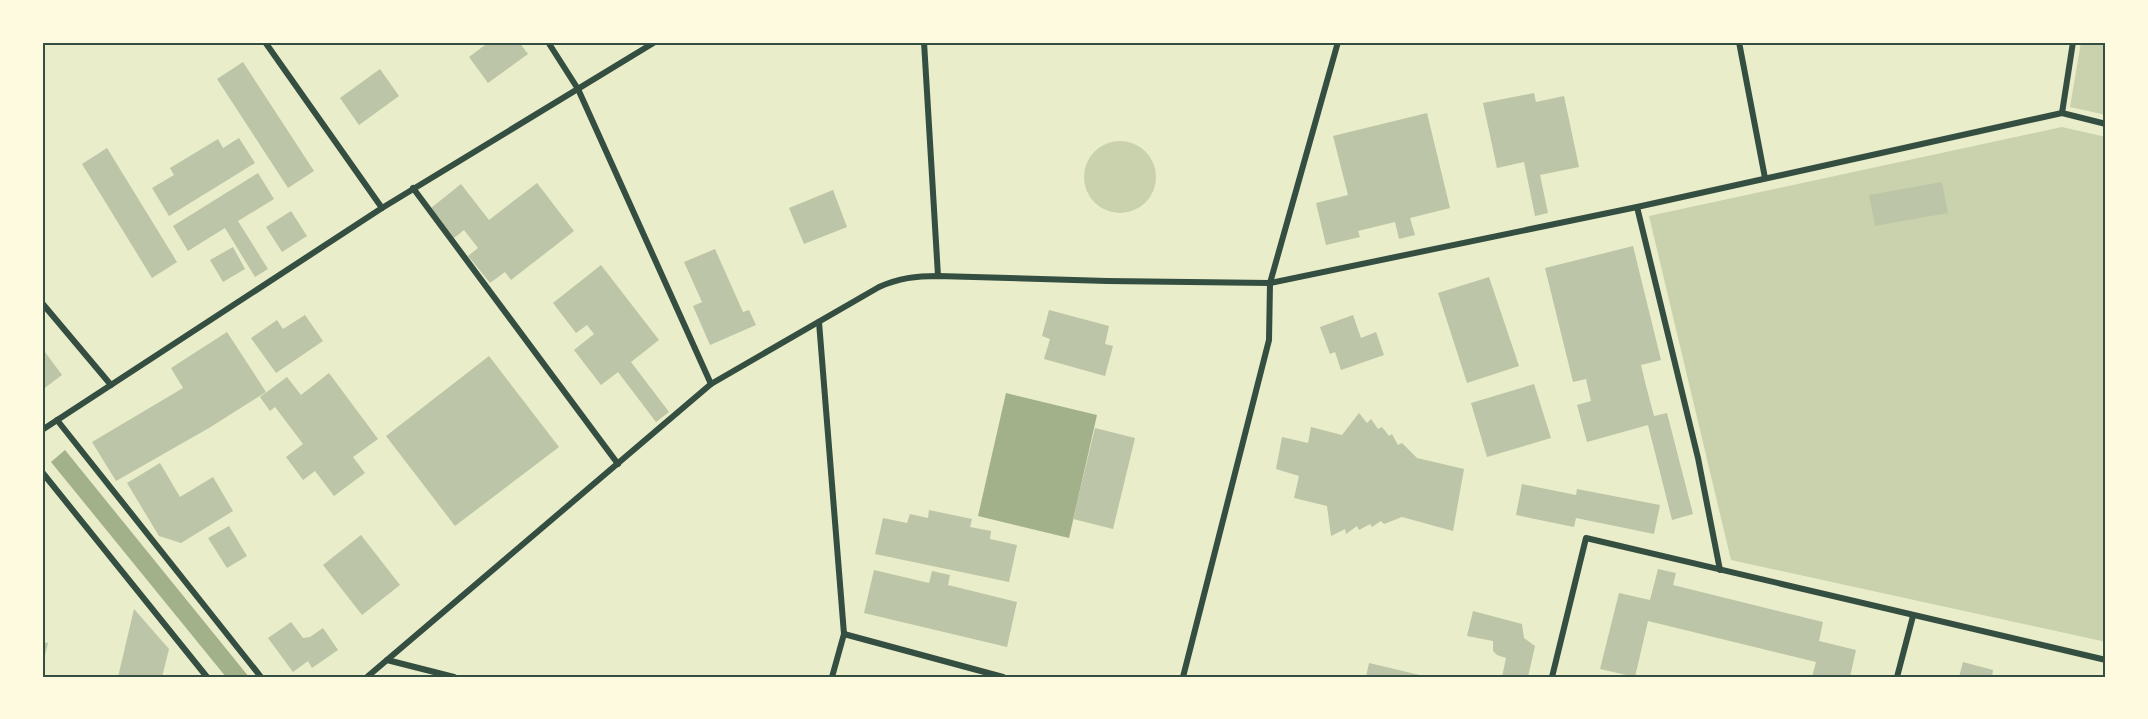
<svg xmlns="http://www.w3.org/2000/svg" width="2148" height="719" font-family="Georgia,serif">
	<rect width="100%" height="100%" fill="#e9edc9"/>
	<!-- green -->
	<g fill="#cad2ad">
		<path d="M2081,42H2106V115L2070,107Z"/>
		<path d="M2062,127L2106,137V642L1731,560L1649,216Z"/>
		<circle cx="1120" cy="177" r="36"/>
	</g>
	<!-- water -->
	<g fill="#a3b18a">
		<path d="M1006,393L1097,415L1069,538L978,516Z"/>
		<path d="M65,450L249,677H226L51,462Z"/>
	</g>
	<!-- building -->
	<g fill="#bcc5a7">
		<path d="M489,42H519L528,54L488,83L469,57Z"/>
		<path d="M243,62L314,171L288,188L217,79Z"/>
		<path d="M380,69L399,96L359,125L340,98Z"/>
		<path d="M1534,93L1536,102L1564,96L1579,167L1540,175L1548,213L1535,216L1524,162L1497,168L1483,103Z"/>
		<path d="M1427,113L1450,208L1410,218L1415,235L1399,239L1395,222L1358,231L1360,237L1326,245L1316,203L1348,195L1333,136Z"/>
		<path d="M239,138L255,163L169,216L152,188L174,175L170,168L218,139L223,148Z"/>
		<path d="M107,148L177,262L152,278L82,164Z"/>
		<path d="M258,173L274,199L238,221L268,269L255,277L225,228L188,251L173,226Z"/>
		<path d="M1942,182L1948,213L1875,226L1869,195Z"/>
		<path d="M537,183L574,231L511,280L505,272L490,283L468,256L478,248L464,230L454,238L431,208L461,184L489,220Z"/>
		<path d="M833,190L847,227L804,244L789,208Z"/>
		<path d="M291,211L307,236L282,252L266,227Z"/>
		<path d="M1633,246L1661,360L1641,365L1646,386L1654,416L1667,413L1693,514L1672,520L1648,425L1587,442L1577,405L1591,401L1586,379L1573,382L1545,268Z"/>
		<path d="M233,247L245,269L223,282L210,260Z"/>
		<path d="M715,249L743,312L749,310L756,325L710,345L693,306L702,302L684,262Z"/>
		<path d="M601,265L659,340L631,362L669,412L656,422L618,372L601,385L574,350L594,334L587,325L576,333L553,303Z"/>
		<path d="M1489,277L1519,366L1467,383L1438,293Z"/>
		<path d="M1049,310L1109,326L1105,344L1113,346L1105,376L1044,359L1050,339L1042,336Z"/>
		<path d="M305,315L323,341L276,373L251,338L277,320L283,329Z"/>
		<path d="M1353,315L1361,338L1376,332L1384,355L1341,370L1335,352L1330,354L1320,327Z"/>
		<path d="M227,332L266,392L209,428L116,481L92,442L183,388L171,368Z"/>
		<path d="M42,348L62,375L42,390Z"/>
		<path d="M489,356L559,447L455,526L386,436Z"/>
		<path d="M329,373L378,439L353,457L365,473L334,496L315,471L303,480L286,457L303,444L275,407L270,411L260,397L287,377L301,395Z"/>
		<path d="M1534,384L1551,438L1487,457L1471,403Z"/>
		<path d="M1359,413L1367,423L1371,419L1378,429L1382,427L1389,436L1392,434L1398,445L1402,443L1417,458L1464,469L1453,531L1402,517L1384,524L1381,521L1372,527L1370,524L1359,530L1357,526L1346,534L1345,529L1331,536L1327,506L1294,498L1299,476L1276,469L1282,437L1308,443L1311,427L1342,435Z"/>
		<path d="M1095,428L1135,438L1113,529L1073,519Z"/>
		<path d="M160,463L180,497L213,477L233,511L181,543L159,536L127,483Z"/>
		<path d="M1522,484L1576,495L1577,489L1660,505L1654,534L1576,518L1574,527L1516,515Z"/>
		<path d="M929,510L972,519L970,527L991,531L990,539L1017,545L1009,582L875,554L883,518L907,523L910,514L928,518Z"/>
		<path d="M229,526L247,556L227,568L208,538Z"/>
		<path d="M361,535L400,585L362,615L323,565Z"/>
		<path d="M1658,569L1676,573L1673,585L1823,622L1819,641L1856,650L1850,677H1812L1816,662L1648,621L1635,677L1600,669L1619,593L1650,600Z"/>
		<path d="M874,570L929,583L932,571L950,575L948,585L1017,602L1007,647L864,613Z"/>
		<path d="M134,609L169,649L162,677H118Z"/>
		<path d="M1473,611L1522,624L1524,638L1535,646L1528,677H1502L1506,658L1497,655L1493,651V641L1467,636Z"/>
		<path d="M291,622L303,638L310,637L323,628L338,650L312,668L308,661L293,672L268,638Z"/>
		<path d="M42,642L48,643L43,664L42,663Z"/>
		<path d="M1963,662L1993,670L1992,677H1959Z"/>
		<path d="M1369,663L1424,676V677H1366Z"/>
	</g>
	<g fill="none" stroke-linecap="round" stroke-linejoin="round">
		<!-- minor -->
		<g stroke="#344e41" stroke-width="6">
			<path d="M265,42L382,208"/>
			<path d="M548,42L578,89L711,384"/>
			<path d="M924,42L938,276"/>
			<path d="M1739,42L1765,178"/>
			<path d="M2062,113L2073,42"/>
			<path d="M413,188L618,464"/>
			<path d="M1637,207L1698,458L1720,570"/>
			<path d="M42,303L111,385"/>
			<path d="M819,322L844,634L832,677"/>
			<path d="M57,420L261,677"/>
			<path d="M42,430L382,208L655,42"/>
			<path d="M42,472L207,677"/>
			<path d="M844,634L1003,677"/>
			<path d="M387,660L454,677"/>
			<path d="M367,677L711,384L879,287C899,278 916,276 938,276L1107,281L1270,283L1637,207L2062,113L2106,124"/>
			<path d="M1183,677L1269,340L1270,283L1338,42"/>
			<path d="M1552,677L1586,538L2106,660"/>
			<path d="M1897,677L1913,616"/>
		</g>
	</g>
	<!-- border -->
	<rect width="2148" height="719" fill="none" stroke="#fefae0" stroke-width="87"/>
	<rect x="44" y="44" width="2060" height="632" fill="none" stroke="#344e41" stroke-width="2"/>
</svg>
